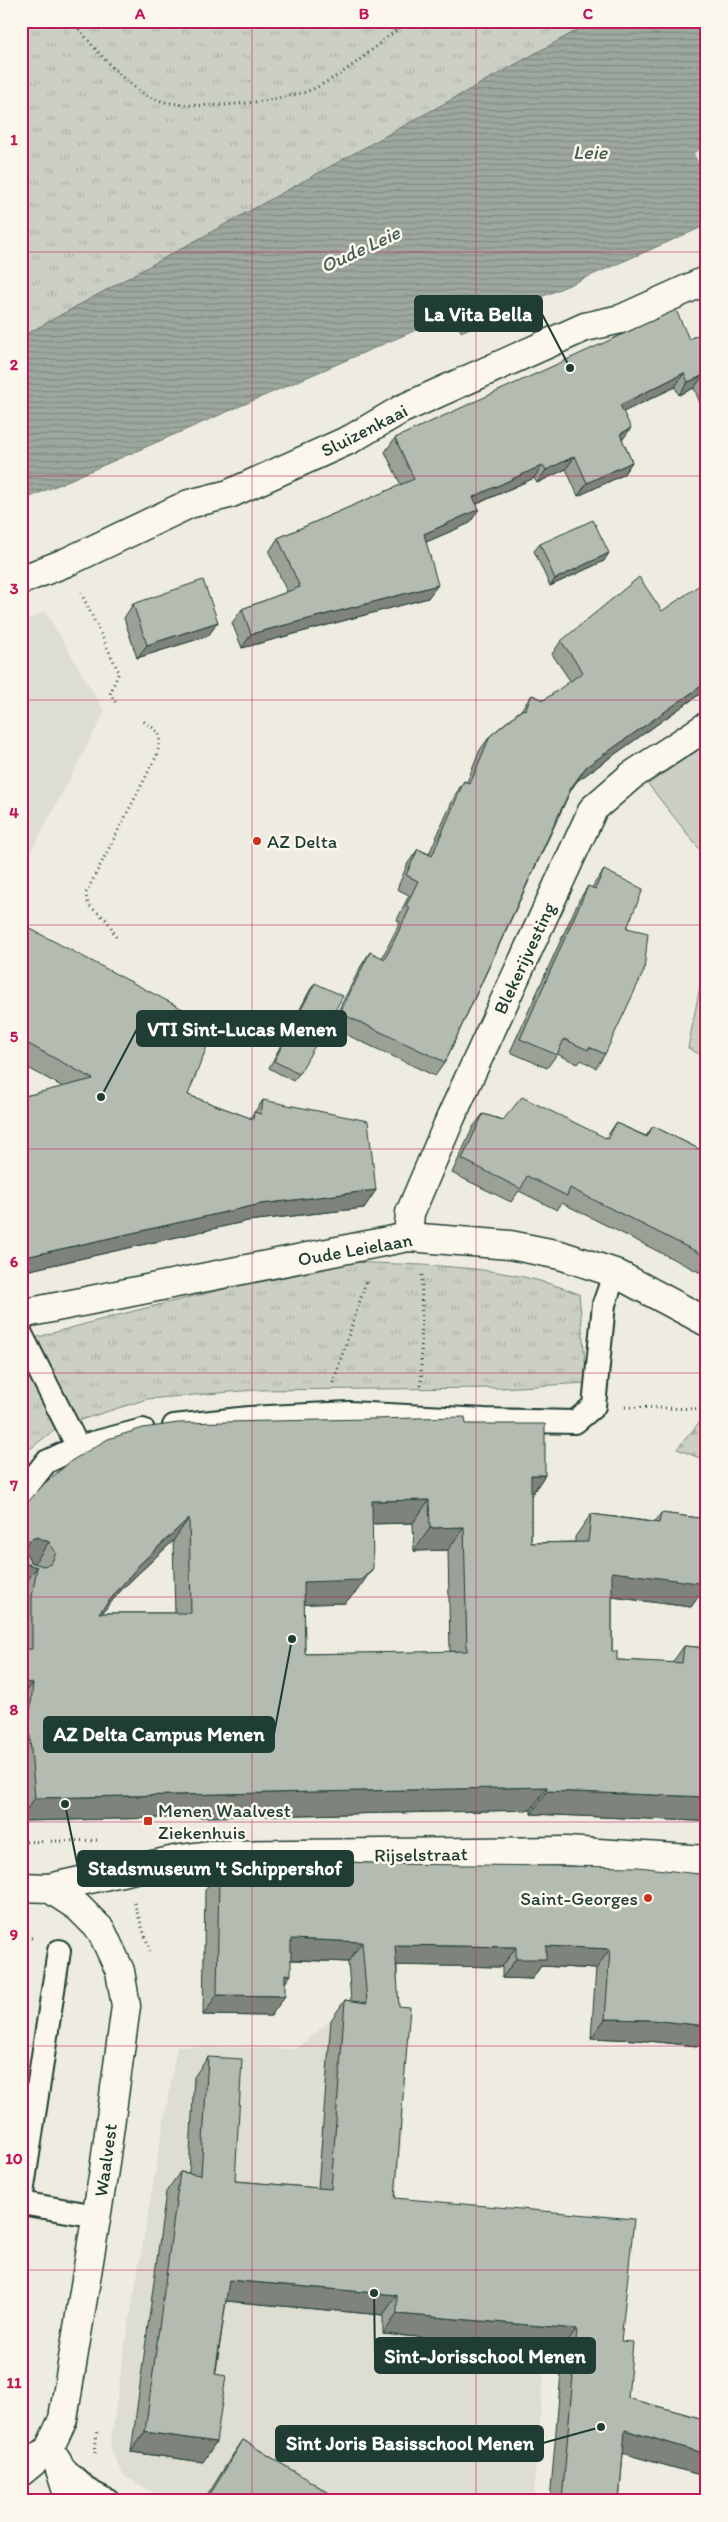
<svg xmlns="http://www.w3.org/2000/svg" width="728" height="2522" font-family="Itim,sans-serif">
	<defs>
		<pattern id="forest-firs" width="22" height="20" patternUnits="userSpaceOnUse" patternTransform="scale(1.25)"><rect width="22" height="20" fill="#cbcfc4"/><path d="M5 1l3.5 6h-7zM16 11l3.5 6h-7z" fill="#aeb3a9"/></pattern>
		<pattern id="park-tufts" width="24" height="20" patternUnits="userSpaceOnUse" patternTransform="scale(1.25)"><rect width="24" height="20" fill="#cbcfc4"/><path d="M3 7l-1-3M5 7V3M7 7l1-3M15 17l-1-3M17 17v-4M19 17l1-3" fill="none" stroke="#aeb3a9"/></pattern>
		<pattern id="water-rules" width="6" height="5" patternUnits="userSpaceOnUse" patternTransform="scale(1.25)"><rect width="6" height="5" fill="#9fa89f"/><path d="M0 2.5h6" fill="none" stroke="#818a82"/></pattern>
	</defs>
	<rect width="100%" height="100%" fill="#eeece1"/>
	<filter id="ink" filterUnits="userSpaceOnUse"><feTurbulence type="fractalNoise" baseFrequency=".02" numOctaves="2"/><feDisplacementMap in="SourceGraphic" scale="10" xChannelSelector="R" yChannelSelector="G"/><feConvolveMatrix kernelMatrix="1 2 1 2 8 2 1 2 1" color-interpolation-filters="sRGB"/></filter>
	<g filter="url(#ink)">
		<!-- built -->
		<g fill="#ddddd2">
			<path d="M45,611L105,712L21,871V623Z"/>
			<path d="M385,2017L396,2022L409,2023L397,2202L608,2352L546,2348L533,2501H167L123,2475L110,2448L123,2357L177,2046L296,2049L331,2020Z"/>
		</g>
		<!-- grass -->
		<g fill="#cbcfc4" stroke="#75867c">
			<path d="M707,744V859L648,784Z"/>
			<path d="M707,950V1058L688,1048Z"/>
		</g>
		<!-- forest -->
		<path fill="url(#forest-firs)" stroke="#75867c" d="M704,1417L707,1419V1461L677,1449Z"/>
		<!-- park -->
		<g fill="url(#park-tufts)" stroke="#75867c">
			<path d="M21,21H594L21,337Z"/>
			<path d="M352,1262C430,1266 505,1264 579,1294L587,1383L501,1388L255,1390L147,1399L58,1427L21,1456V1342C130,1310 240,1284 352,1262Z"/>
		</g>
		<!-- water -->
		<path fill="url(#water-rules)" stroke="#6c7d74" d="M594,21H707V225L461,332L453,314L21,501V337Z"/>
		<!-- pier -->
		<path fill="#eeece1" d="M707,147V166L701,168L694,153Z"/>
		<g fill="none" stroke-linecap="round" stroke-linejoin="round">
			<!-- lane casing -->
			<g stroke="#1f3d34" stroke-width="26">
				<g id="lane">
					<path d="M21,1334L78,1447"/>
					<path d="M174,1426L249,1418L349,1413L485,1420L575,1422L594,1406L604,1304L615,1273"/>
					<path d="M21,1494L46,1462L78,1447L143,1430"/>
					<path d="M21,2200L59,1951"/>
					<path d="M21,2203L97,2216"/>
					<path d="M58,2463L89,2491L108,2501"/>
				</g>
			</g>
			<!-- street casing -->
			<g stroke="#1f3d34" stroke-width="31">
				<g id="street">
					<path d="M21,580L67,562L189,504L229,494L351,439L402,409L585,327L621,319L707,280"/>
					<path d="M408,1237L410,1213L451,1117L593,809L631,776L707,726"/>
					<path d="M21,1314L408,1237L510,1245L560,1255L615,1273L707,1322"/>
				</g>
			</g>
			<!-- secondary casing -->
			<g stroke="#1f3d34" stroke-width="31">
				<g id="secondary">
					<path d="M21,1887L49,1888L78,1907L101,1930L120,1971L126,2006L104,2170L63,2419L49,2449L21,2472"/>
					<path d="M49,1888L180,1859L209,1855L566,1851L707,1860"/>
					<path d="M49,2449L58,2463L70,2501"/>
				</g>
			</g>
			<!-- path -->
			<g stroke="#1f3d34" stroke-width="3" stroke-dasharray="1 4" stroke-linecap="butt">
				<path d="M73,21C91,45 119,78 144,94C177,115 268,103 305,92C315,89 326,82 335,77C361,61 384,39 408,21"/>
				<path d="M81,593L119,672L110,694L117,704"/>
				<path d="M116,937C113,931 109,921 103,917C93,908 87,908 86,893L157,755C162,734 161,733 143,721"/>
				<path d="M333,1383L367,1279"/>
				<path d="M421,1386L422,1272"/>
				<path d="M625,1407L704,1409L707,1411"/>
				<path d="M21,1842L100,1840"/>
				<path d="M134,1903L150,1951"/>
				<path d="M21,1937L32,1938"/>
				<path d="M95,2453L97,2429"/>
			</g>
			<!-- lane -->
			<use href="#lane" stroke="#fbf7ec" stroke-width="22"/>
			<!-- street -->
			<use href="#street" stroke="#fbf7ec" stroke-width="28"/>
			<!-- secondary -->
			<use href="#secondary" stroke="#fbf7ec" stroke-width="28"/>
		</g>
		<!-- wall -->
		<g fill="#9ba197" stroke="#1f3d34" fill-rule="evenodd">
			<path d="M707,331V400L700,403L694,388L679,395L675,387L623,412L622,440L632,462L623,475L578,496L566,469L537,483L534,478L477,504L470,523L426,542L428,598L242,648L232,623L242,609L287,592L269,552L278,538L401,485L385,452L395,438L689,339Z"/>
			<path d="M540,544L604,561L550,586L534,551Z"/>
			<path d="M133,604L218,622L208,636L137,658L124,618Z"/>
			<path d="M561,641L707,689L577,781L571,790L445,1062L435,1076L330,1027L361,966L370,952L382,958L400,922L397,920L409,895L397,889L408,863L418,849L429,854L455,795L464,781L467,782L480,750L490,736L521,710L532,695L544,700L571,682L552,654Z"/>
			<path d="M604,870L627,928L605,1054L596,1068L581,1060L578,1064L557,1054L547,1068L510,1052L579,900L588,886L592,888L594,884Z"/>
			<path d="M21,924L188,1095L250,1118L263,1100L376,1190L364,1208L248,1221L21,1272V1097L63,1087L21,1064Z"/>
			<path d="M315,983L299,1074L293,1081L269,1068L310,990Z"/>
			<path d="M483,1114L503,1120L606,1138L616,1123L646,1136L653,1126L707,1153V1276L562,1203L557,1210L519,1191L511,1202L452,1173L473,1127Z"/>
			<path d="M466,1424L545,1475L531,1496V1543L575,1542V1537L591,1514L655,1522L661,1513L707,1519V1594L701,1593L691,1607L612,1597V1651L617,1660L672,1663L684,1646L707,1648V1822L696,1821L531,1814V1810L21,1821V1511ZM413,1523L414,1551L448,1550L450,1652L305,1654L304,1604L345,1603L357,1591L372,1524ZM173,1541L175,1613H102L123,1588Z"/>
			<path d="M307,1860L390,1864L707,1875V2047L638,2040L591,2038L596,1969L541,1966L532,1979L502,1978V1967L397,1965L395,2198L621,2341L628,2398L707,2420V2477L623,2453L619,2501H550L563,2349L383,2334V2315L226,2301L203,2462L131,2452L166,2192L180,2172L189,2173L194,2077L208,2057L235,2181L318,2188L331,2020L345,2000L351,2001L348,1962L291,1960L285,1984L271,2016L203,2015L205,1890L219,1870L299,1871Z"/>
			<path d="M243,2440L342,2501H204L230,2459Z"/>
		</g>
		<!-- shaded-wall -->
		<g fill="#7e837b" stroke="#1f3d34">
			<path d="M684,373L675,387L611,418L620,405Z"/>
			<path d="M704,375L694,388L679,395L688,382Z"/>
			<path d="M707,394V400L700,403Z"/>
			<path d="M631,428L621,442L620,434Z"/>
			<path d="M575,456L566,469L537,483L546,470Z"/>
			<path d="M632,462L623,475L578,496L587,483Z"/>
			<path d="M543,465L534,478L463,510L473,497Z"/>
			<path d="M479,509L470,523L415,547L424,534Z"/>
			<path d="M609,553L604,561L550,586L555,579Z"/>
			<path d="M438,585L428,598L242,648L251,634Z"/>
			<path d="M218,622L208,636L137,658L147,645Z"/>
			<path d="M707,682V689L577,781L562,802L586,767Z"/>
			<path d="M376,1190L364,1208L248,1221L21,1272V1258L261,1204Z"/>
			<path d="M531,1475H545L529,1498Z"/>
			<path d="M429,1500L413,1523L356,1524L372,1501Z"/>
			<path d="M189,1518L173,1541L123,1588L83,1636L99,1613L139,1565Z"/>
			<path d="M464,1527L448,1550L414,1551L430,1528Z"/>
			<path d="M37,1537L49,1542L33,1565L21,1551L29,1540Z"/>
			<path d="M21,1562L37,1567L21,1589Z"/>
			<path d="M373,1568L357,1591L345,1603L288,1605L304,1582Z"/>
			<path d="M612,1572L707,1573V1594L701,1593L691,1607L596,1595Z"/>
			<path d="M21,1682L33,1683L21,1700Z"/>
			<path d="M547,1787L531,1810L21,1821V1818L35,1798Z"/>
			<path d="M547,1791L707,1797V1822L696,1821L531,1814Z"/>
			<path d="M291,1939L362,1942L348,1962L277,1959Z"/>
			<path d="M395,1945L516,1947L502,1967L382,1965Z"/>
			<path d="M546,1946L610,1949L596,1969L541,1966L532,1979L502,1978L516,1959Z"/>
			<path d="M285,1974L291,1975L277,1994Z"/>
			<path d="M217,1995L285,1996L271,2016L203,2015Z"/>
			<path d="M605,2019L652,2020L707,2026V2047L638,2040L591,2038Z"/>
			<path d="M229,2280L397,2295L383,2315L215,2300Z"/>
			<path d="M397,2314L577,2329L563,2349L383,2334Z"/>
			<path d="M625,2430L707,2454V2477L611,2450Z"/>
			<path d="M145,2432L216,2442L203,2462L131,2452Z"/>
		</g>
		<!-- building -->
		<g fill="#b4bbb0" stroke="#1f3d34" fill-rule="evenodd">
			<path d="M676,310L689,339L707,331V383L704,375L688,382L684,373L620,405L631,428L620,434L632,462L587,483L575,456L546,470L543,465L473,497L479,509L424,534L438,585L251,634L242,609L300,587L278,538L414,479L395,438Z"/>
			<path d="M593,520L609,553L555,579L540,544Z"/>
			<path d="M639,577L662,611L707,580V682L586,767L571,788L445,1062L340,1013L370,952L385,959L410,908L406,906L418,881L406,875L418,849L432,856L464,781L470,784L490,736L523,709L525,710L532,695L544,700L583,672L561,641Z"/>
			<path d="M203,580L218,622L147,645L133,604Z"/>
			<path d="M604,870L643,889L627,928L648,933L644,971L605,1054L589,1047L588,1050L564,1039L557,1055L520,1039L588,886L595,889Z"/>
			<path d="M21,924L215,1026L188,1095L253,1119L254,1112L261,1114L263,1100L368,1121L376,1190L261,1204L21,1258V1097L93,1079L21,1040Z"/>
			<path d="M315,983L343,996L299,1074L274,1061Z"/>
			<path d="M522,1097L608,1139L616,1123L647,1137L653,1126L707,1153V1257L570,1188L567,1196L527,1176L521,1189L462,1159L483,1114L503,1120Z"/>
			<path d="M465,1417L466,1424H545V1475H531V1543L588,1542L591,1514L659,1523L661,1513L707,1519V1584L612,1572V1651H617V1660L682,1663L684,1646L707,1648V1797L547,1791V1787L35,1798L29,1726L33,1683L21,1682V1649H32V1597L37,1567L21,1562V1511L26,1504L45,1483L71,1461L108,1439L143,1428L178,1423ZM429,1500L430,1528L464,1527L467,1651L305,1654L304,1582L361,1580L373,1568L372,1501ZM189,1518L191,1613H99L139,1565ZM37,1537L49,1542L56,1553L51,1564L43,1566L31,1562L24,1550L29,1540Z"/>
			<path d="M307,1860L390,1864L639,1867L707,1875V2026L652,2020L605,2019L610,1949L546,1946V1959H516V1947L395,1945L399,2006L410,2007L395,2198L634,2219L621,2341L633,2342L628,2398L707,2420V2454L625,2430L619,2501H562L577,2329L397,2314V2295L229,2280L215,2374L226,2376L216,2442L145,2432L180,2172L201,2175L208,2057L242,2059L235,2181L331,2189L345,2000L367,2003L362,1942L291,1939V1975L285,1974V1996L217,1995L219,1870L309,1871Z"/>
			<path d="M243,2440L342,2501H213L208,2498Z"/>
		</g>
	</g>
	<!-- grid -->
	<path fill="none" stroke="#c2185b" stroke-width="1" stroke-opacity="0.55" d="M252,21V2501M476,21V2501M21,252H707M21,476H707M21,700H707M21,925H707M21,1149H707M21,1373H707M21,1597H707M21,1822H707M21,2046H707M21,2270H707"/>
	<!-- markers -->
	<g fill="#c8321e" stroke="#fbf7ec" stroke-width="2">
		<circle cx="257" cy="841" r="5"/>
		<rect x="143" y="1816" width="10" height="10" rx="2.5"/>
		<circle cx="648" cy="1898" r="5"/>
	</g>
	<g text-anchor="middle" stroke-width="5" stroke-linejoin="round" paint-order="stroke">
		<!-- street labels -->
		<g font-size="19" fill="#1f3d34" stroke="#fbf7ec">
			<text transform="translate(364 430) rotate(-27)" y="7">Sluizenkaai</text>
			<text transform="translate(524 958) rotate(-65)" y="7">Blekerijvesting</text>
			<text transform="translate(355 1249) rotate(-10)" y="7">Oude Leielaan</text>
			<text transform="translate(421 1854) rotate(-1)" y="7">Rijselstraat</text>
			<text transform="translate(105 2160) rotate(-82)" y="7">Waalvest</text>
		</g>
		<!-- poi labels -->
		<g font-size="19" fill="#1f3d34" stroke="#fbf7ec" text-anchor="start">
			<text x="267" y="848">AZ Delta</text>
			<text x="158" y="1817">Menen Waalvest<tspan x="158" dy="22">Ziekenhuis</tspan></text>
			<text x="638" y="1905" text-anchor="end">Saint-Georges</text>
		</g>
		<!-- water labels -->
		<g font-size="20" font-style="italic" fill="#455d54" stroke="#fbf7ec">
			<text x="590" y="159">Leie</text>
			<text transform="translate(360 249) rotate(-25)" y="7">Oude Leie</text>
		</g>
	</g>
	<!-- callouts -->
	<path fill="none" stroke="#1f3d34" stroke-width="2" d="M570 368L542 314M101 1097L137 1029M292 1639L274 1734M65 1804L78 1868M374 2293L375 2356M601 2427L543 2443"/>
	<g fill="#1f3d34" stroke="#fbf7ec" stroke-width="2">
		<circle cx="570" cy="368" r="5"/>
		<circle cx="101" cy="1097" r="5"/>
		<circle cx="292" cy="1639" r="5"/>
		<circle cx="65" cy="1804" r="5"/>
		<circle cx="374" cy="2293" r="5"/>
		<circle cx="601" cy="2427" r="5"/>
	</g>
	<g fill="#1f3d34" stroke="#1f3d34" stroke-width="2">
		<rect x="415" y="296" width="127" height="35" rx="5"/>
		<rect x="137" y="1011" width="209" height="35" rx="5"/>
		<rect x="44" y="1717" width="230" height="35" rx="5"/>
		<rect x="78" y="1851" width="275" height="35" rx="5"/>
		<rect x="375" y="2338" width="220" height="35" rx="5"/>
		<rect x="276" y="2426" width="267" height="35" rx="5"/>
	</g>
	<g font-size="20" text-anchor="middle" font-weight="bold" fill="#fff">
		<text x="478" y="321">La Vita Bella</text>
		<text x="242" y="1036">VTI Sint-Lucas Menen</text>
		<text x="159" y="1741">AZ Delta Campus Menen</text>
		<text x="215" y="1875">Stadsmuseum 't Schippershof</text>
		<text x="485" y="2363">Sint-Jorisschool Menen</text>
		<text x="410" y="2450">Sint Joris Basisschool Menen</text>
	</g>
	<!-- margin -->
	<rect width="728" height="2522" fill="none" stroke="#fbf7ec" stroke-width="55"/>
	<rect x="28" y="28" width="672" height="2466" fill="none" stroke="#c2185b" stroke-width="2"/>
	<g font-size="16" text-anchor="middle" font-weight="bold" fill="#c2185b">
		<text x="140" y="19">A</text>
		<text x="364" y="19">B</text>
		<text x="588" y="19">C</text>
		<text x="14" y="145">1</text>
		<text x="14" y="370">2</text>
		<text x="14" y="594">3</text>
		<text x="14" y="818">4</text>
		<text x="14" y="1042">5</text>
		<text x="14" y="1267">6</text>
		<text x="14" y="1491">7</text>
		<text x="14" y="1715">8</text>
		<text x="14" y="1940">9</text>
		<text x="14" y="2164">10</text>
		<text x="14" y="2388">11</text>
	</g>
</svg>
